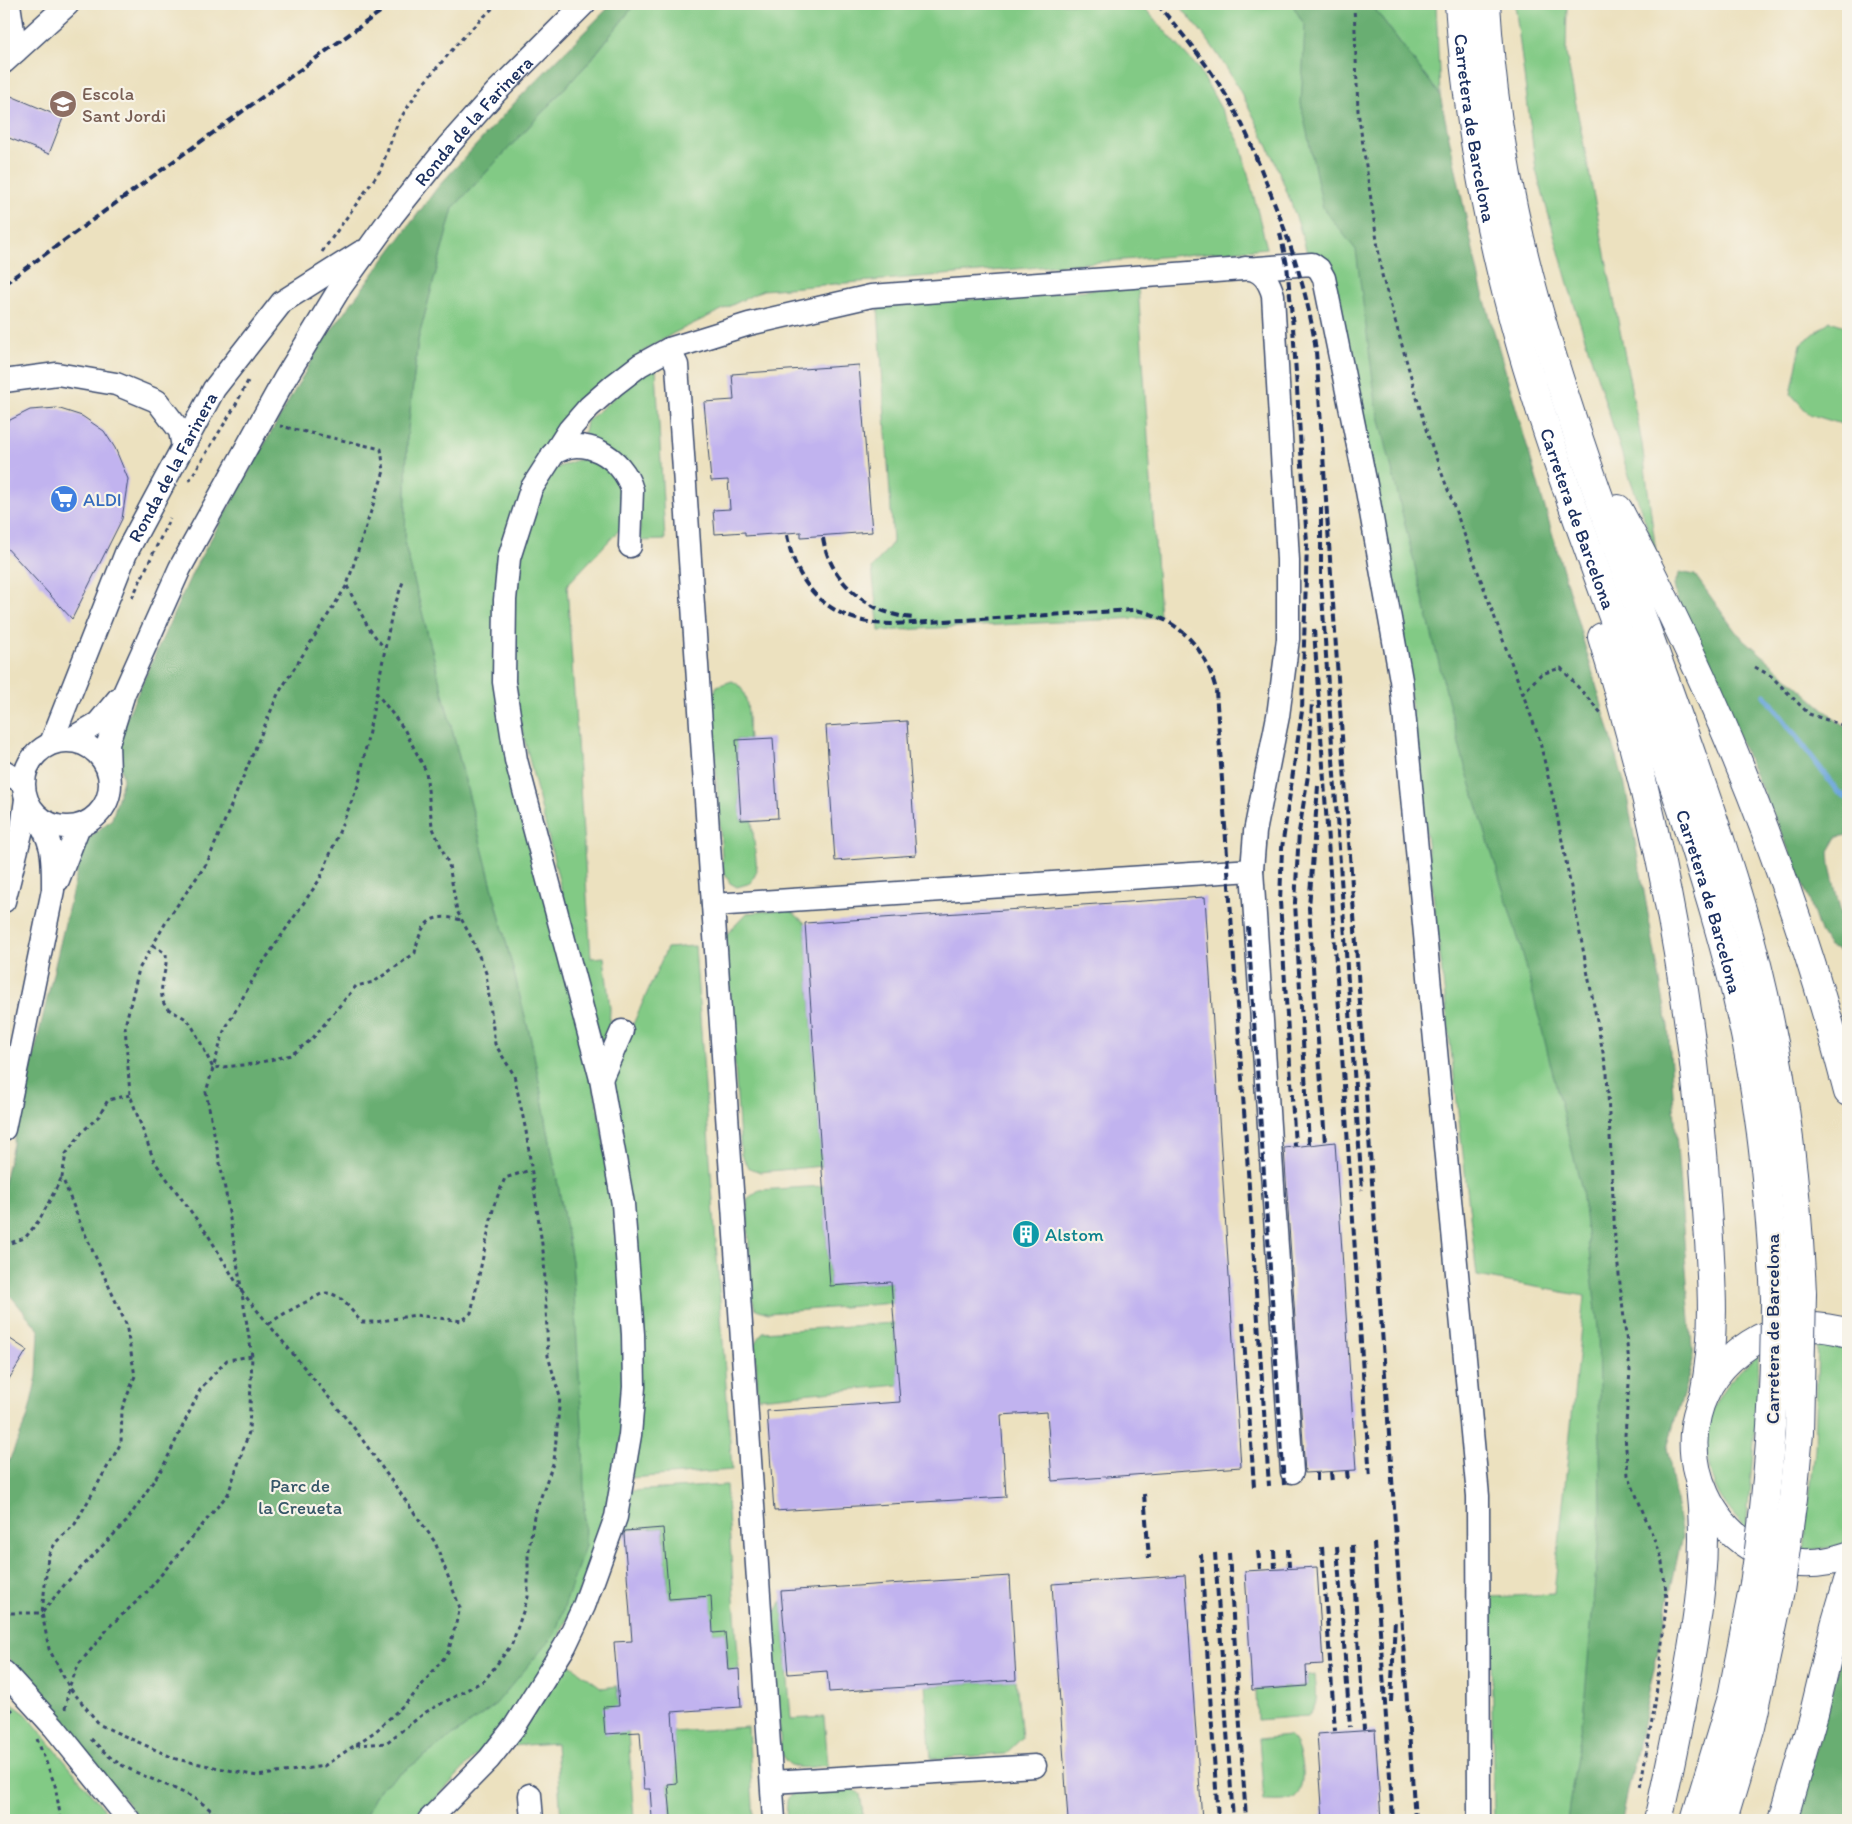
<svg xmlns="http://www.w3.org/2000/svg" width="1852" height="1824" font-family="Itim,sans-serif">
	<rect width="100%" height="100%" fill="#f7f3e8"/>
	<filter id="ink" filterUnits="userSpaceOnUse"><feTurbulence type="fractalNoise" baseFrequency=".02" numOctaves="2"/><feDisplacementMap in="SourceGraphic" scale="10" xChannelSelector="R" yChannelSelector="G"/><feConvolveMatrix kernelMatrix="1 2 1 2 8 2 1 2 1" color-interpolation-filters="sRGB"/></filter>
	<filter id="wash" filterUnits="userSpaceOnUse"><feTurbulence type="fractalNoise" baseFrequency=".0096" numOctaves="4" result="noise"/><feDisplacementMap in="SourceGraphic" scale="20" xChannelSelector="R" yChannelSelector="G"/><feGaussianBlur stdDeviation="1.12" result="paint"/><feColorMatrix in="noise" values="0 0 0 0 0 0 0 0 0 0 0 0 0 0 0 0 0 1.4 0 .05"/><feComposite in="paint" operator="in"/></filter>
	<g filter="url(#wash)">
		<rect width="100%" height="100%" fill="#ece1bf"/>
		<!-- green -->
		<g fill="#82ca85" stroke="#4e7c72">
			<path d="M635,4H1141L1199,69L1240,143L1267,248L763,290L674,333L641,353L528,478L497,706L593,1081L611,1183L624,1321V1403L619,1457L588,1573L548,1660L506,1723L416,1820H363L379,1789L494,1706L585,1546L572,1261L532,1044L405,545L407,438L418,340L453,208L590,61Z"/>
			<path d="M1177,4H1315L1561,1050L1601,1261L1612,1475L1580,1820H1494L1490,1597L1554,1594L1584,1296L1477,1276L1409,685L1324,261L1317,254L1307,253C1286,175 1234,60 1177,4Z"/>
			<path d="M1371,4H1436L1440,95Z"/>
			<path d="M1515,4H1567L1566,53L1642,444L1656,552L1626,467L1570,291L1536,170Z"/>
			<path d="M1138,286L1160,617L879,631L872,568L893,542L878,307Z"/>
			<path d="M1830,321L1848,327V426L1809,414L1791,394L1801,344Z"/>
			<path d="M656,368L665,540L640,541L639,495L587,439L584,432L586,422L648,369Z"/>
			<path d="M594,459C623,471 622,497 625,524L567,585L591,958L604,957L610,1008L609,1037L602,1043L597,1036L519,717L513,650V607L524,534L541,486L556,468L577,460Z"/>
			<path d="M732,681C752,689 747,721 749,739L736,740L741,820H752L757,871L751,883L737,887L730,883L723,871L711,699L717,686Z"/>
			<path d="M789,909L805,923L822,1166L760,1172L748,1167L741,1155L726,935L747,913Z"/>
			<path d="M695,946L732,1470L631,1478L609,1078L667,948Z"/>
			<path d="M823,1186L830,1286L891,1282L893,1303L768,1313L756,1309L751,1297L747,1199L759,1190Z"/>
			<path d="M894,1323L899,1385L758,1398L755,1344L763,1332Z"/>
			<path d="M1818,1342L1848,1349V1545L1803,1551L1815,1450Z"/>
			<path d="M1758,1355L1759,1385L1746,1530C1737,1518 1723,1504 1717,1490C1702,1460 1703,1418 1723,1390C1733,1376 1745,1366 1758,1355Z"/>
			<path d="M726,1485L739,1669L728,1670L725,1632L713,1633L710,1596L669,1599L663,1528L619,1530L629,1491Z"/>
			<path d="M782,1602L791,1719L824,1717L828,1765C810,1767 788,1774 781,1752L772,1617Z"/>
			<path d="M565,1661L602,1688L617,1686L619,1706L605,1734L628,1732L634,1820H561L556,1743L511,1746Z"/>
			<path d="M1315,1675C1316,1690 1320,1705 1308,1716L1257,1720L1256,1690L1307,1686V1676Z"/>
			<path d="M1016,1680L1022,1738L1005,1754L931,1759L925,1686Z"/>
			<path d="M4,1698L26,1714L113,1820H4Z"/>
			<path d="M748,1727L754,1820H662V1818L671,1817L668,1784L677,1783L673,1732Z"/>
			<path d="M1288,1736C1302,1742 1308,1787 1295,1797C1288,1803 1273,1801 1264,1801L1259,1739Z"/>
			<path d="M850,1787L860,1794L864,1820H786L787,1799L798,1789Z"/>
		</g>
		<!-- forest -->
		<g fill="#69ae72" stroke="#426e68">
			<path d="M612,4H635L590,61L453,208L418,340L407,438L405,545L532,1044L572,1261L583,1439L585,1546L555,1634L494,1706L379,1789L363,1820H141L4,1653V1473L28,1416L37,1376L39,1330L4,1288V1182L84,842L112,819L123,780L116,741L194,569L321,344L437,188L520,97Z"/>
			<path d="M1292,4H1371L1440,95L1480,283L1625,785L1668,1026L1693,1361L1667,1447L1682,1536L1622,1820H1567L1583,1717L1601,1512L1598,1328L1582,1190L1524,958L1462,756L1417,575L1376,403L1356,250L1323,208L1301,104L1305,26Z"/>
			<path d="M1680,572L1695,575L1736,632L1843,726L1848,727V835L1837,837L1829,851L1830,866L1842,918L1844,953L1829,947L1820,932L1810,902L1784,839L1677,599L1674,585Z"/>
			<path d="M1848,1628V1820H1798Z"/>
		</g>
		<g fill="none" stroke-linecap="round" stroke-linejoin="round">
			<!-- stream -->
			<path stroke="#6aa6db" stroke-width="5.5" d="M1765,695L1838,792L1848,798"/>
		</g>
		<g id="blocks">
			<!-- building -->
			<g fill="#c1b3ef">
				<path d="M4,93L63,118L49,154L4,136Z"/>
				<path d="M859,365L872,532L801,537V532L745,536V532L715,534L713,510L730,509L728,480L711,481L704,402L734,400L732,374Z"/>
				<path d="M57,408L82,416L104,431L115,448L128,479L122,519L72,619L4,545V423L30,410Z"/>
				<path d="M907,721L916,855L835,861L826,726Z"/>
				<path d="M773,738L778,818L741,820L736,740Z"/>
				<path d="M1205,897L1241,1467L1052,1481L1047,1412L1001,1415L1006,1497L774,1511L767,1411L900,1402L891,1282L830,1286L805,923Z"/>
				<path d="M1335,1142L1356,1470L1305,1473L1284,1148Z"/>
				<path d="M4,1335L27,1350L4,1387Z"/>
				<path d="M663,1528L669,1599L711,1596L713,1633L725,1632L728,1670L739,1669L741,1707L672,1712L677,1783L668,1784L671,1817L652,1818L650,1789H644L640,1732L605,1734L603,1707L619,1706L614,1642L632,1641L624,1534L625,1531Z"/>
				<path d="M1317,1567L1323,1664L1306,1665L1307,1686L1252,1690L1245,1571Z"/>
				<path d="M1185,1575L1202,1820H1068L1052,1584Z"/>
				<path d="M1010,1576L1016,1680L829,1692L827,1671L788,1674L781,1591Z"/>
				<path d="M1375,1730L1381,1820H1323L1317,1734Z"/>
			</g>
		</g>
	</g>
	<g filter="url(#ink)">
		<use href="#blocks" fill-opacity="0" stroke="#3a4a6d" stroke-width="1"/>
		<g fill="none" stroke-linecap="round" stroke-linejoin="round">
			<!-- minor casing -->
			<g stroke="#3a4a6d" stroke-width="25">
				<g id="minor">
					<path d="M9,4L16,51"/>
					<path d="M4,62L68,4"/>
					<path d="M669,349L677,365L774,1820"/>
					<path d="M4,381L57,374L116,384L157,401L180,431L183,447"/>
					<path d="M552,455C582,432 623,457 632,490L630,546"/>
					<path d="M69,740L98,723L118,699"/>
					<circle cx="67" cy="784" r="43"/>
					<path id="s1" d="M51,743L126,553L214,389L282,302L361,252"/>
					<path d="M4,771L23,783"/>
					<path id="s2" d="M109,772L108,744L124,693L180,568L284,380L340,288L392,216L448,146L496,92L584,4"/>
					<path d="M1252,870L1292,1472"/>
					<path d="M58,880L79,826"/>
					<path d="M4,901L22,829L26,799"/>
					<path d="M713,905L1252,870L1255,832L1278,716L1288,639V560L1273,295C1269,280 1261,269 1245,268"/>
					<path d="M601,1079L622,1031"/>
					<path d="M4,1129L53,890C53,855 54,843 34,813"/>
					<path d="M4,1672L54,1727L129,1820"/>
					<path d="M772,1782L1035,1766"/>
					<path d="M530,1795L532,1820"/>
					<path d="M429,1820L489,1759L515,1726L565,1646L584,1606L616,1517L630,1435L634,1387L633,1334L623,1204L601,1079L516,760L504,682L505,600L509,558L531,489L569,430L589,407L614,385L640,365L669,349L749,324L871,296L1312,264L1319,269L1324,278L1366,485L1401,680L1478,1496L1479,1820"/>
				</g>
			</g>
			<!-- major casing -->
			<g stroke="#3a4a6d" stroke-width="30">
				<path id="major" d="M1848,1333C1814,1323 1781,1324 1750,1344C1632,1419 1716,1601 1848,1556"/>
			</g>
			<!-- highway casing -->
			<g stroke="#3a4a6d" stroke-width="30">
				<g id="highway">
					<path id="s3" d="M1459,4C1467,120 1489,235 1521,347C1582,556 1674,755 1729,966C1758,1074 1769,1186 1775,1298"/>
					<path d="M1486,4C1492,103 1509,205 1536,301C1594,507 1681,704 1742,910C1779,1034 1796,1163 1802,1293"/>
					<path d="M1618,509C1719,696 1795,886 1848,1092"/>
					<path d="M1602,637C1660,823 1696,1016 1707,1210C1711,1271 1717,1334 1704,1395"/>
					<path d="M1658,1820C1669,1773 1678,1726 1687,1678C1699,1612 1708,1553 1700,1485"/>
					<path d="M1695,1820L1732,1697L1754,1584"/>
					<path d="M1723,1820L1751,1727L1780,1591"/>
					<path d="M1783,1820L1814,1713L1835,1625L1848,1581"/>
				</g>
			</g>
			<!-- path -->
			<g stroke="#3a4a6d" stroke-width="3" stroke-dasharray="4 4" stroke-linecap="butt">
				<path d="M1354,4L1358,111L1382,275L1427,433L1539,738L1557,815L1607,1073L1615,1240L1630,1371L1625,1435L1628,1475L1661,1556L1667,1598L1655,1704L1640,1788"/>
				<path d="M322,252L380,171L398,122L423,84L465,35L497,4"/>
				<path d="M189,481L234,408L249,379"/>
				<path d="M347,586L368,627L384,648"/>
				<path d="M132,598L170,518"/>
				<path d="M1755,667L1771,676L1809,714L1848,727"/>
				<path d="M1522,694L1541,674L1561,668L1601,713"/>
				<path d="M153,945L166,954C168,970 158,985 163,1001C166,1012 179,1013 187,1020C193,1024 208,1059 213,1068L253,1064L291,1055L312,1039L356,986L374,982L415,953C421,922 430,912 461,920"/>
				<path d="M130,1095L108,1100L99,1116L83,1131L66,1154L62,1177L81,1225L126,1324L135,1376L122,1409L121,1443L75,1524L56,1542L48,1556L42,1613L49,1649L69,1687L100,1725L176,1759L257,1776L324,1766L376,1731L412,1697L448,1653L460,1608L435,1542L354,1428L242,1292L208,1235L154,1161L130,1095L125,1026L139,969L169,917L207,863L278,694L347,585L384,471L381,449L280,426"/>
				<path d="M4,1245L25,1238L40,1219L62,1177"/>
				<path d="M269,1324C281,1315 292,1309 306,1302C320,1296 324,1287 341,1299C347,1303 355,1316 362,1322H376L415,1315L462,1321L471,1313L494,1205L505,1178L530,1170"/>
				<path d="M4,1609L11,1613H42L65,1584L126,1522L163,1467L201,1388L227,1360L252,1356"/>
				<path d="M4,1647L9,1653"/>
				<path d="M65,1709L69,1687L79,1664L111,1625L146,1593L228,1494L249,1432L252,1356L226,1194L206,1092L224,1031L260,967L320,879L359,783L392,613L404,579"/>
				<path d="M4,1717L13,1709"/>
				<path d="M37,1739L55,1785L61,1820"/>
				<path d="M91,1739C99,1746 107,1756 117,1762C143,1780 202,1792 219,1820"/>
				<path d="M356,1745L386,1743L426,1712L485,1680L512,1644L528,1597V1556L534,1516L554,1461L560,1397L548,1356L544,1258L526,1131L514,1075L495,1044L486,973L472,939L457,911L449,865L432,826L426,771L404,729L375,691"/>
			</g>
			<!-- minor -->
			<use href="#minor" stroke="#fff" stroke-width="22"/>
			<!-- major -->
			<use href="#major" stroke="#fff" stroke-width="28"/>
			<!-- highway -->
			<use href="#highway" stroke="#fff" stroke-width="28"/>
			<!-- rail -->
			<g stroke="#1b2f5e" stroke-width="4" stroke-dasharray="8 4" stroke-linecap="butt">
				<path d="M1157,4C1198,51 1238,103 1258,163"/>
				<path d="M1256,157C1282,221 1307,282 1316,351L1415,1820"/>
				<path d="M1280,233L1287,265L1293,327L1307,543L1302,711L1282,848L1280,901L1295,1146"/>
				<path d="M4,284L391,4"/>
				<path d="M1321,507V581L1362,1190"/>
				<path d="M787,535C797,592 836,625 894,624L1134,610C1178,617 1206,648 1216,690L1269,1486"/>
				<path d="M823,538C830,582 870,615 914,618"/>
				<path d="M1314,629L1370,1479"/>
				<path d="M1318,786L1309,908L1325,1143"/>
				<path d="M1248,927L1284,1485"/>
				<path d="M1309,1144L1295,903L1299,832L1309,769L1312,701"/>
				<path d="M1243,1323L1254,1487"/>
				<path d="M1347,1471L1348,1481"/>
				<path d="M1331,1472L1332,1482"/>
				<path d="M1317,1473V1483"/>
				<path d="M1144,1494L1149,1558"/>
				<path d="M1374,1543L1393,1820"/>
				<path d="M1352,1545L1364,1730"/>
				<path d="M1337,1546L1350,1727"/>
				<path d="M1322,1547L1335,1731"/>
				<path d="M1288,1549L1289,1567"/>
				<path d="M1274,1550L1275,1568"/>
				<path d="M1258,1551L1260,1569"/>
				<path d="M1215,1553L1233,1820"/>
				<path d="M1229,1553L1246,1820"/>
				<path d="M1201,1554L1218,1820"/>
				<path d="M1391,1702L1395,1619"/>
			</g>
			<!-- highway-bridge casing -->
			<g stroke="#3a4a6d" stroke-width="30" stroke-linecap="butt">
				<g id="highway-bridge">
					<path d="M1754,1584C1769,1488 1775,1394 1775,1298"/>
					<path d="M1780,1591L1793,1498L1799,1433L1802,1293"/>
				</g>
			</g>
			<!-- highway-bridge -->
			<use href="#highway-bridge" stroke="#fff" stroke-width="28"/>
		</g>
	</g>
	<!-- icons -->
	<defs>
		<g id="school-disc" transform="scale(1.4375)"><circle r="9.5" fill="#8d6e63" stroke="#f7f3e8"/><path d="M0-5L7-2L0 1L-7-2ZM-4 1L0 2.5L4 1V4Q0 6-4 4Z" fill="#fff"/></g>
		<g id="supermarket-disc" transform="scale(1.4375)"><circle r="9.5" fill="#3f7fe0" stroke="#f7f3e8"/><path d="M-6-5.5h2.5l.6 2H6L4.5 2H-2.5L-4.4-4H-6ZM-1.5 3.2a1.3 1.3 0 1 0 .1 0ZM3 3.2a1.3 1.3 0 1 0 .1 0Z" fill="#fff"/></g>
		<g id="building-disc" transform="scale(1.4375)"><circle r="9.5" fill="#0f9aa8" stroke="#f7f3e8"/><path d="M-4-6H4V6H1V3H-1V6H-4ZM-2.5-4.3h1.7v1.8h-1.7ZM.8-4.3h1.7v1.8H.8ZM-2.5-1h1.7V.8h-1.7ZM.8-1h1.7V.8H.8Z" fill="#fff"/></g>
	</defs>
	<g fill-rule="evenodd">
		<use href="#school-disc" x="63" y="104"/>
		<use href="#supermarket-disc" x="64" y="499"/>
		<use href="#building-disc" x="1026" y="1234"/>
	</g>
	<g text-anchor="middle" stroke-width="4.5" stroke-linejoin="round" paint-order="stroke">
		<!-- education labels -->
		<g font-size="19" fill="#785e54" stroke="#f7f3e8" text-anchor="start">
			<text x="82" y="100">Escola<tspan x="82" dy="22">Sant Jordi</tspan></text>
		</g>
		<!-- street labels -->
		<g font-size="19" fill="#1b2f5e" stroke="#f7f3e8">
			<text dy="7" stroke="none"><textPath href="#s2" startOffset="755">Ronda de la Farinera</textPath></text>
			<text dy="7" stroke="none"><textPath href="#s3" startOffset="125">Carretera de Barcelona</textPath></text>
			<text dy="7" stroke="none"><textPath href="#s1" startOffset="302">Ronda de la Farinera</textPath></text>
			<text dy="7" stroke="none"><textPath href="#s3" startOffset="530">Carretera de Barcelona</textPath></text>
			<text dy="7" stroke="none"><textPath href="#s3" startOffset="935">Carretera de Barcelona</textPath></text>
			<text transform="translate(1772 1329) rotate(-90)" y="7">Carretera de Barcelona</text>
		</g>
		<!-- shop labels -->
		<g font-size="19" fill="#366cbe" stroke="#f7f3e8" text-anchor="start">
			<text x="83" y="506">ALDI</text>
		</g>
		<!-- culture labels -->
		<g font-size="19" fill="#0d838f" stroke="#f7f3e8" text-anchor="start">
			<text x="1045" y="1241">Alstom</text>
		</g>
		<!-- park labels -->
		<g font-size="19" fill="#355668" stroke="#f7f3e8">
			<text x="300" y="1492">Parc de<tspan x="300" dy="22">la Creueta</tspan></text>
		</g>
	</g>
	<!-- margin -->
	<rect width="1852" height="1824" fill="none" stroke="#f7f3e8" stroke-width="20"/>
</svg>
